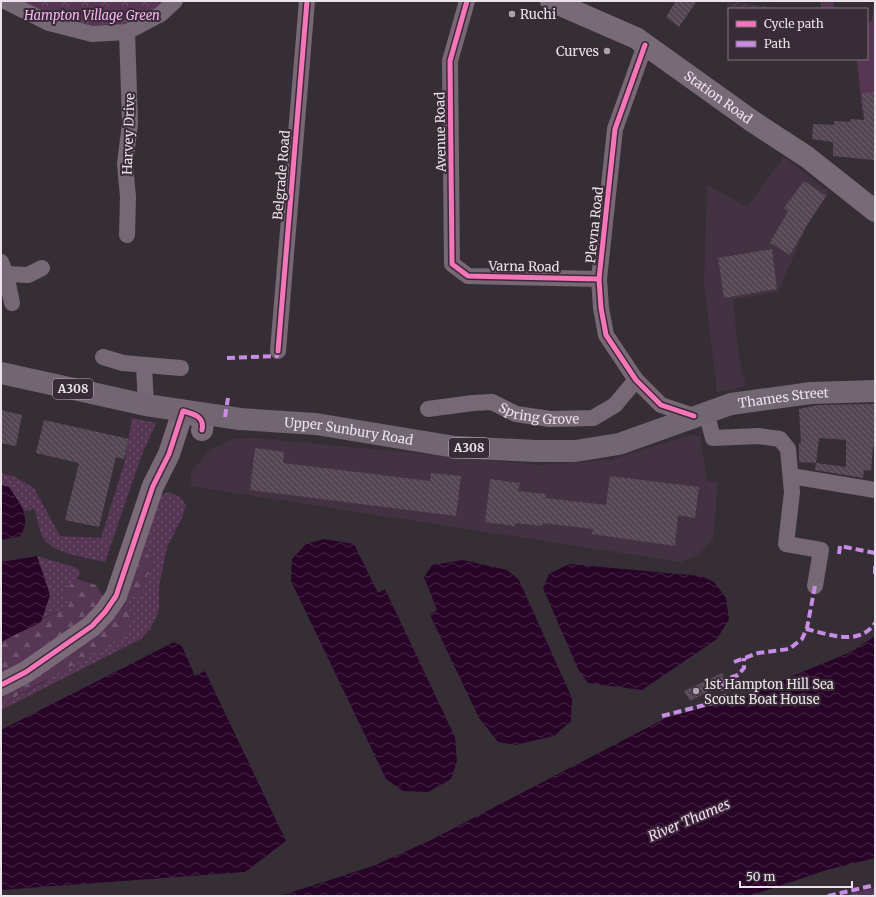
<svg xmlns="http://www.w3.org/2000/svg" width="876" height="897" font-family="Merriweather,serif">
	<defs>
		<pattern id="industrial-furrows" width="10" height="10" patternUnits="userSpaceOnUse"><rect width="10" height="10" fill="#433342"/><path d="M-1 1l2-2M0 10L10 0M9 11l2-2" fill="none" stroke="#5e505d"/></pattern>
		<pattern id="grass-dots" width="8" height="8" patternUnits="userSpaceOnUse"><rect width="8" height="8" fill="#573555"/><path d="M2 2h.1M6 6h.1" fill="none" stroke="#6f526e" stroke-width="1.8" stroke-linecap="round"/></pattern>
		<pattern id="forest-firs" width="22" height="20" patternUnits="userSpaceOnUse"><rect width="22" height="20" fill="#573555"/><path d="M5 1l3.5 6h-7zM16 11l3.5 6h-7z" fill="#6f526e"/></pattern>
		<pattern id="park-crowns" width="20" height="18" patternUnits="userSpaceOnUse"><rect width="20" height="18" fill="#573555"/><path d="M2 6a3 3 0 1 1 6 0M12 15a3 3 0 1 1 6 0" fill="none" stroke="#6f526e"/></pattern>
		<pattern id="water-waves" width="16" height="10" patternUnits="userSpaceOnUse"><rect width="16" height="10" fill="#290429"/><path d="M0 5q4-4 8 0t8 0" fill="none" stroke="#482848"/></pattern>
		<pattern id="building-back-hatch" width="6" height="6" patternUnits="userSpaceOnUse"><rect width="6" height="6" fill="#554654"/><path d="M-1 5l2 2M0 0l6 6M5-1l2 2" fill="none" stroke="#6e616d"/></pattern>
	</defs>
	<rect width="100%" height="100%" fill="#352f35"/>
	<!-- built -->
	<g fill="#433342">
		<path d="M784,157L829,192L807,226L778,292L733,299L739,358L746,386L717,392L704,285L707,185L747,207Z"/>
		<path d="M690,435L700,436L707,481L718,482L713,539L698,555L680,562L190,486L191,472L210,450L232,439L254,438L540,465L609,460Z"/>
	</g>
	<!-- industrial -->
	<path fill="url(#industrial-furrows)" d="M728,1L770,7V9H729V12H726Z"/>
	<!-- grass -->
	<g fill="url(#grass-dots)">
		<path d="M132,418L156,423L141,457L105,562C88,558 49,553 42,536C38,528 38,517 34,509L25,511L9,487L1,485V473L13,476L34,488L60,536L101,538L125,461Z"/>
		<path d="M168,492L180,497L186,505L182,518L167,547L159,587V610L151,628L141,639L1,710V705L43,683L133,616L125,605L127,592L140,596L145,580L154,564L150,557L143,550L159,497Z"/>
		<path d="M37,556L74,567L80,571L77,579L65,589L68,607L42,618L50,595Z"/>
	</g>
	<!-- forest -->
	<g fill="url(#forest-firs)">
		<path d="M820,1H834L833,9H822Z"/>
		<path d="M143,550L150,557L154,564L145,579L140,596L130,595L125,589Z"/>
		<path d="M77,579L96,585L102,596V606L112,609L125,605L133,616L123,637L1,705V638L68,607L65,589Z"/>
	</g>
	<!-- park -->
	<g fill="url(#park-crowns)">
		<path d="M16,1H169L159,11L114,29L57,21Z"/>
		<path d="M875,888V896H843Z"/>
	</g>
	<!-- pitch -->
	<path fill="#573555" d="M874,1H875V108L862,110L857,59H867V26L872,20Z"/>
	<!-- water -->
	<g fill="url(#water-waves)">
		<path d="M1,485L9,487C19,502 33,519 20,536L1,540Z"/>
		<path d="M324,539L354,544L378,593L385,589L455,737L457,761L451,779L428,792L403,791L386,779L291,581L292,559L306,544Z"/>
		<path d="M37,556L50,595L41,622L1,642V562Z"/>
		<path d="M463,560L507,570L519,580L572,698L571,721L554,736L515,745L498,742L479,718L430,615L437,610L424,577L432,565Z"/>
		<path d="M569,564L701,576L714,582L726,598L729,619L717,639L642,690L588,683L578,669L543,588L549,574Z"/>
		<path d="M875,636V858L830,869L749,896H280L373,866L429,841L666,718L724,702V699L738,695L740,698L853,651Z"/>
		<path d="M174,642L182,646L195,676L205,671L286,841L245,872L1,890V730Z"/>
	</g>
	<!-- building -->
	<g fill="url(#building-back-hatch)">
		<path d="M676,1H697L679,27L666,17Z"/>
		<path d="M875,92V160L833,156V142L812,139L813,124L834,125V121L850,122L851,119L864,120L862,93Z"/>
		<path d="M804,181L826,196L807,225L790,255L770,243L788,211L784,208Z"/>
		<path d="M772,249L777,289L724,298L718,258Z"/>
		<path d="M875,404V447H873L871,471L864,470L863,478L815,470L816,463L846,467V440L819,438L816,463L799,462V443H801L799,409L819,405Z"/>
		<path d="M1,410L22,415L16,446L1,443Z"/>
		<path d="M44,420L129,439L124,459L116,457L99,527L65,520L79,463L36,453Z"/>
		<path d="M255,448L284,452L283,463L430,481L431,473L461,476L456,516L250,490Z"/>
		<path d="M610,476L699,487L695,518L678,515L675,546L592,534L593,529L543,523L542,526L515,523V526L485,522L490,479L520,483L518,491L546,494L545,498L606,505Z"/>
		<path d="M722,673L726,682L690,701L684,691Z"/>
	</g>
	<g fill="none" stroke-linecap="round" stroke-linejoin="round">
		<!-- street -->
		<g stroke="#766875" stroke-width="16">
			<path d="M5,1L49,23L92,34L127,32L161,14L175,1"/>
			<path d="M467,1L450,61L452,264L468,276L599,279"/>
			<path d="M127,32L130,123L125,164L128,197L127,235"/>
			<path d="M645,45L615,129L599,279L601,308L606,335L636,380L661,405L694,416"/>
			<path d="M1,262L6,274L12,303"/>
			<path d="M6,274L28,275L42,268"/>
			<path d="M278,351L307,1"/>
			<path d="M103,357L123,363L181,368"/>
			<path d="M144,366L146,405"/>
			<path id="s1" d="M428,409L473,403L492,402L516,414L550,419L593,418L615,405L636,380"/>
			<path d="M706,412L713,438L758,436L780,439L788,449L792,492L786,544L821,550L815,586"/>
			<path d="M791,476L875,490"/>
		</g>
		<!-- secondary -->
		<g stroke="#796a78" stroke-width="22">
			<path id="s2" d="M551,1L636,38L752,121L807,157L875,211"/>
			<path d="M1,685L26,672L92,626L105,612L116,596L153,486L169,454L183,411C193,414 205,416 202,430"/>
		</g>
		<!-- highway -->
		<path stroke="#716671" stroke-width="22" id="s3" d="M1,373L146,405L240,419L316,424L455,447L536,451H575L619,444L731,404L811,393L875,391"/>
		<!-- quiet -->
		<g stroke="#ca8be6" stroke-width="4" stroke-dasharray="8 4" stroke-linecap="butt">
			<path d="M227,358L277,356L278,351"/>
			<path d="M225,417L228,398"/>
			<path d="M839,554L840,546L875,553"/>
			<path d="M875,566V577"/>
			<path d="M806,629C829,634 859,647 875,623"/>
			<path d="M734,662L758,653L789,649L802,639L807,628L815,586"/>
			<path d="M708,686L738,675L744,668V658"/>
			<path d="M662,716L720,701L724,695L721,681"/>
			<path d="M828,896L875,885"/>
		</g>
		<!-- cycleway casing -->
		<g stroke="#382c37" stroke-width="8">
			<g id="cycleway">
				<path d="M467,1L450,61L452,264L468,276L599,279"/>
				<path d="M645,45L615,129L599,279L601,308L606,335L636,380L661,405L694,416"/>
				<path d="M278,351L307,1"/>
				<path d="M1,685L26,672L92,626L105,612L116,596L153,486L169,454L183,411C193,414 205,416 202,430"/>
			</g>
		</g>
		<!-- cycleway -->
		<use href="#cycleway" stroke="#fb73b8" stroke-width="5"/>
	</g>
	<!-- markers -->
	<g fill="#aba4ab" stroke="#382c37" stroke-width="1.5">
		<circle cx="512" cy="14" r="4"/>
		<circle cx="607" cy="51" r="4"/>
		<circle cx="696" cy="691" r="4"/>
	</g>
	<g text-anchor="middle" stroke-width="4" stroke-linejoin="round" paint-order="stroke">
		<!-- shield labels -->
		<g fill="#382c37" stroke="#b5acb4" stroke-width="1">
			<rect x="53" y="379" width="40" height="20" rx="3"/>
			<rect x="449" y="438" width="40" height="20" rx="3"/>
		</g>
		<g font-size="12" font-weight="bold" fill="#ebe3ea">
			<text x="73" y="393">A308</text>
			<text x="469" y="452">A308</text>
		</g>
		<!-- poi labels -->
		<g font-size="13" fill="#ebe3ea" stroke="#382c37" text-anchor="start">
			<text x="520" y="19">Ruchi</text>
			<text x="599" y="56" text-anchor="end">Curves</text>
			<text x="704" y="689">1st Hampton Hill Sea<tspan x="704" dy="15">Scouts Boat House</tspan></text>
		</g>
		<!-- park labels -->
		<g font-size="13" font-style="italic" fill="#fbb4f6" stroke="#382c37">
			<text x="92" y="20">Hampton Village Green</text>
		</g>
		<!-- street labels -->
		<g font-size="13" fill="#ebe3ea" stroke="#382c37">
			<text dy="5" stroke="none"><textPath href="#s2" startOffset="194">Station Road</textPath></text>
			<text transform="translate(440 132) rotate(-91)" y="5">Avenue Road</text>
			<text transform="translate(128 134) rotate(-88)" y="5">Harvey Drive</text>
			<text transform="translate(281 175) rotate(-85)" y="5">Belgrade Road</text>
			<text transform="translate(594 225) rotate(-84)" y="5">Plevna Road</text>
			<text transform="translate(524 266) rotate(1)" y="5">Varna Road</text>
			<text dy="5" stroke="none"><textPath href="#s3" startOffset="797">Thames Street</textPath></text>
			<text dy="5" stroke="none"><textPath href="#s1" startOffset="114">Spring Grove</textPath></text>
			<text dy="5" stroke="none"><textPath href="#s3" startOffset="353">Upper Sunbury Road</textPath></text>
		</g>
		<!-- water labels -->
		<g font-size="14" font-style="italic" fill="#fbd6f8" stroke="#382c37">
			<text transform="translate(689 820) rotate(-23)" y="5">River Thames</text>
		</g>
	</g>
	<!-- border -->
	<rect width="876" height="897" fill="none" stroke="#ebe3ea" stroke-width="4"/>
	<!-- legend -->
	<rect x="728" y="8" width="140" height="52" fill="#382c37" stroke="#80757f"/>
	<rect x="736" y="21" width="20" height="6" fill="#fb73b8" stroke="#80757f"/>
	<text x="764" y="28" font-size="12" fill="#ebe3ea">Cycle path</text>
	<rect x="736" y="41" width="20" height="6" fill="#ca8be6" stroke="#80757f"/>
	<text x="764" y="48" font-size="12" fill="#ebe3ea">Path</text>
	<!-- scale -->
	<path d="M740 881v6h112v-6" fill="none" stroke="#ebe3ea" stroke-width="2"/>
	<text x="746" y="881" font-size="12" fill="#ebe3ea" stroke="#382c37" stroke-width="3" paint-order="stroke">50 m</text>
</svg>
